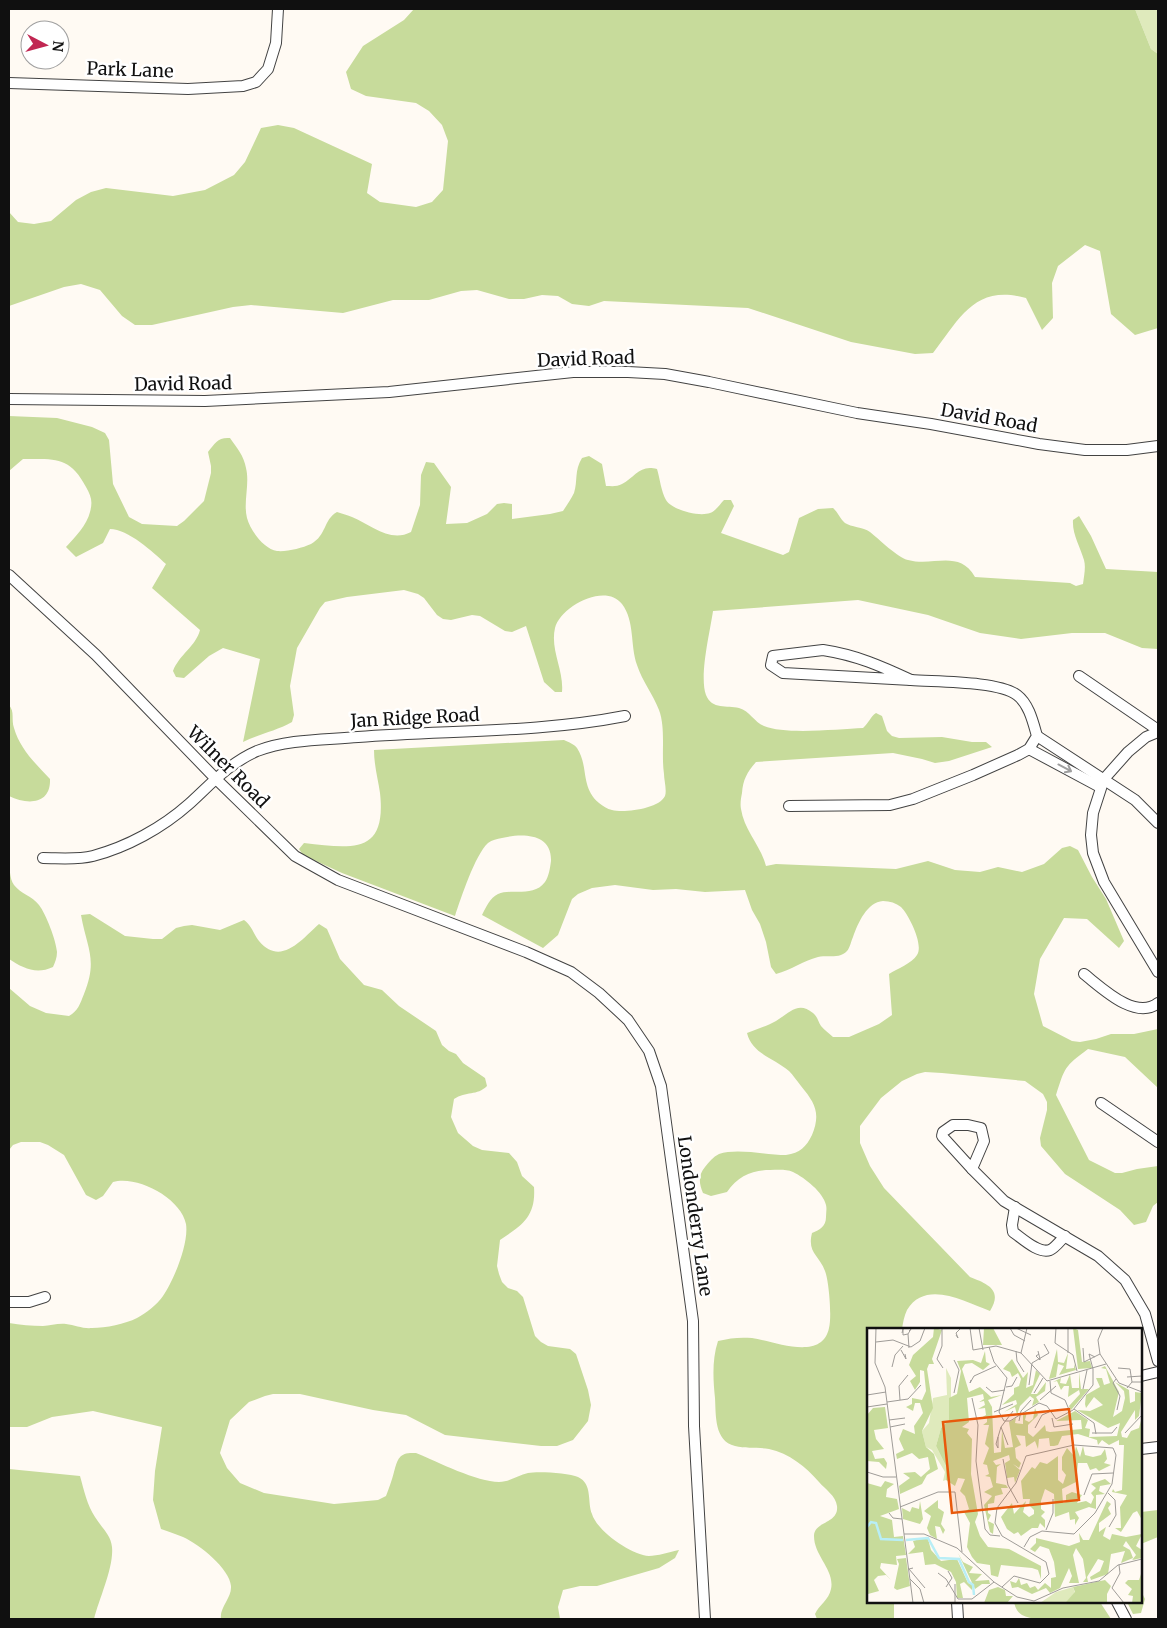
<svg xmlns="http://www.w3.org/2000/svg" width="1167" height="1628" font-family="Merriweather,serif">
	<rect width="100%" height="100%" fill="#fffaf3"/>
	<!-- green -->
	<path fill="#dfeabc" d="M1135,9H1158V54L1151,49Z"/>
	<!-- forest -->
	<g fill="#c7db9b">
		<path d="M414,9H1135L1151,49L1158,54V328L1135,335L1111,314L1100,251L1085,245L1058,266L1052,283L1053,318L1042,330L1026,298C975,284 960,318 933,353L915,354L851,342L748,308L604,301L589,306L572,304L558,296L542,295L524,299H509L477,290L461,291L429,300H393L343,313L251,305L233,307L152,325H135L122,316L100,290L81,284L64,287L9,306V212L18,222L34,224L51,221L76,200L91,192L106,188L173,196L205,190L234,175L245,162L261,128L278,125L294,128L372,164L367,193L380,202L416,207L432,202L443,190L448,141L442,125L429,111L416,103L366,96L351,89L346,72L363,46L404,20Z"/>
		<path d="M9,416L57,418L92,427L105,433L109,440L113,484L129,517L142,524L177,526L184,521L204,501L211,473V466L208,452C215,443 218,437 230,438C237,448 244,456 246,468C250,484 243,502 247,518C250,530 264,549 277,551C287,552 302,548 311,544C327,535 323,520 337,512C342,514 348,515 352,517C371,525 390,543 411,532L420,505L421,475L426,462L434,463L451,487L446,524L467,523L487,514L497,504L504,503L512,504V519L550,514L563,511C567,505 571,499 574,493C578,481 574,471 582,458L589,456L602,464L606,486C611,486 617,487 622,484C635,477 640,464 657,469C660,479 661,491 666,500C672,510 699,517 710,513C716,511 720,504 724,500H731L734,506L721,533L783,555L789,552L799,518L818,509L833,508C838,512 840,519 845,523C851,527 863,527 870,532C879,539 898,558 908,560C933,567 959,549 975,577L1070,583L1076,586L1083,584C1084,576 1086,567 1084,560C1080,546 1072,534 1073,520L1079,516L1091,536L1106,569L1158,572V649L1142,648L1105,633H1072L1021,639L980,633L928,615L858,600L713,611C710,632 699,676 706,695C712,710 727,705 739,708C750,711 754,722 764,726C785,735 839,729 863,728C869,723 870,717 876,713L882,716L887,731L892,736L899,738L942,737L972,742H986L992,747L949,761L935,763L922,759L893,753L756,762C747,772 743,780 742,793C741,798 740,804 741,809C744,830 761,846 766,866L776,864L896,869L928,861L955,870L980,872L998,867L1022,872L1044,864L1062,848L1070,846L1078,850L1092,877L1106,899L1124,941L1119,948L1087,919L1064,918L1040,959L1034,994L1043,1026L1072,1041L1080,1042L1096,1039L1111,1034H1134L1158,1029V1088L1125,1057L1088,1049C1064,1067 1065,1067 1056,1095L1089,1160L1115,1173H1122L1137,1169L1158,1166V1202L1153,1206L1146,1222L1134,1225L1120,1210L1065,1174L1041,1146L1040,1138L1047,1110V1102L1043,1094L1025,1081L942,1073L925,1072L917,1074L902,1081L881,1098L860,1126V1143L870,1166L884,1188L970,1277C988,1284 1003,1290 990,1311C965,1302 926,1279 907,1310C904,1316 903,1323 902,1329H868V1602H894V1619H817L815,1614C819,1605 829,1600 831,1589C835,1570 814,1556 814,1536C814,1521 839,1524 837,1506C836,1496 825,1489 819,1482C806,1467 789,1453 769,1449C758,1447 746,1449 735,1446C714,1441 716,1415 715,1398C713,1379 712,1359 718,1341C730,1338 740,1337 752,1338C774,1341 822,1362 829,1328C832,1317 829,1281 825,1271C819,1255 807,1253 812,1233C820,1230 826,1226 826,1217C826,1213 827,1209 826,1205C823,1192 805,1178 793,1172C786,1169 778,1170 770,1170C752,1170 738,1176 727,1192L711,1196L703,1193C699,1184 698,1175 705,1167C709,1162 713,1157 719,1154C737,1148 767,1155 786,1155C800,1153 806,1147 812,1135C821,1113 815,1103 801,1086C797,1081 793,1075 789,1071C774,1058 752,1054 747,1033C757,1029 767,1026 776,1021C788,1014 798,1000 813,1013C818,1017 818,1022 821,1026C824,1030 829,1033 833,1037H849L879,1024L892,1015L889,974C897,969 912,963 917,955C924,945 909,915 901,907C896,903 890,901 883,901C867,902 858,923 853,937C851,941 850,948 847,951C840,959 828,955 818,957C803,961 791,970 776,974L771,967L766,942L760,924L752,910L745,890L705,892L676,889L653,890L615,885L592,888L578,894L572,899L558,935L543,948L482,915C486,907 490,898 498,894C511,888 533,898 545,882C549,876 550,868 551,861C552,833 522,833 502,838C497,839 492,840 488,843C475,855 461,898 455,916L342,873L303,855L299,849L304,843C350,848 387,856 380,793C378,779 374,765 374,750L564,740C568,742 574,744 577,748C589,766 580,787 599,803C603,806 607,809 612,810C624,813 659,809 665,796C667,790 664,780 664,774C661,753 666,729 659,710C653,694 642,681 637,665C630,645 635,621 622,604C605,582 560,607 555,628C550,650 564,670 562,692H555L544,682L526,626L512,632L505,631L480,616L472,615L451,620L443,619L437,615L424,598L418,594L404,590L347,597L325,602L320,608L297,648L290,686L294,715L292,722C276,731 259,734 243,742L260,659L223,648L209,656L184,678L176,677L173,671C179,655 196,646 200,630L152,588L166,564C153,552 128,529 110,529L103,543L76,557L66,547C75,537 87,525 90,512C93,501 91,496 86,487C70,456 54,459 23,459L9,471Z"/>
		<path d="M9,705C15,712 11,719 14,728C20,749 35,763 50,779C51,805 27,805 9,796Z"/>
		<path d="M9,859C10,868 9,878 14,885C21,894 32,896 39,905C46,914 56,940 57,952C57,958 55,962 53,967C36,975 23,968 9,959Z"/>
		<path d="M90,914L125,936L153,939H162L176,928L184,926L192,925L220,930L244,920C252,926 253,933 259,941C281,967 302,939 319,924L327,929L340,959L364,985L382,990L399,1006L436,1031L442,1045L449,1051L456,1054L463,1063L485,1078L487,1086C477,1096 466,1091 454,1099L451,1117L458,1133L473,1146L482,1150L509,1153L517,1162L522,1176L534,1187C536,1217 522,1225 500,1240L497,1266L499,1274L502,1282L508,1288L517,1291L523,1297L535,1336L541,1342L548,1346L570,1349L576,1354L588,1390L591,1405L588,1421L573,1440L557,1446H541L445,1435L406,1415L373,1410L300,1394H273L265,1396L249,1402L230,1420L220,1453L227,1468L240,1483L264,1493L334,1504L378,1500L386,1496C389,1488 392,1480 394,1472C398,1457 400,1452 416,1453C438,1462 477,1482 499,1482C510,1482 518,1475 528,1473C538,1471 569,1473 578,1477C593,1484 587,1502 592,1514C597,1531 631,1555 649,1556C657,1556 670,1552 679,1550L675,1558L659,1568L597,1586H580L563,1590L558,1607L560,1619H221C219,1608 232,1598 231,1586C230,1569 199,1544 183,1537C176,1534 169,1532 161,1529L153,1500L155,1471L162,1427L93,1411L52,1417L27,1427H9V1323C20,1325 32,1326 43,1326C50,1326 58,1323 66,1324C75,1325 83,1329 92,1328C106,1328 125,1324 137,1318C146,1313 157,1305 163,1296C174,1280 189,1243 186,1224C181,1198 137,1175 113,1182L103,1196L96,1200L86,1195L64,1155L48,1145L40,1142H21L13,1145L9,1150V988L30,1006L46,1013L69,1016C78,1011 80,1004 84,994C98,959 87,949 81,915Z"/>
		<path d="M9,1469L80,1476C84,1490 87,1505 95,1517C101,1527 111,1535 112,1547C114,1567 99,1599 94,1619H9Z"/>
		<path d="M1158,1510V1537L1141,1544V1512Z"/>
		<path d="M1141,1591L1145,1599L1141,1613L1133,1614L1127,1602H1141Z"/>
		<path d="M1014,1602H1100L1111,1619C1089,1619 1040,1624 1022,1615C1017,1612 1015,1607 1014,1602Z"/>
	</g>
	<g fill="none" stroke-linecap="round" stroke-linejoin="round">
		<!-- minor casing -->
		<g stroke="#434343" stroke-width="12">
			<g id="minor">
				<path d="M9,83L188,89L243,86L256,82L268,69L276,43L278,9"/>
				<path d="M9,399L205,401L389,392L573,372H628L665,374L709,382L857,413L931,424L1039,444L1085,450H1127L1158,446"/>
				<path d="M9,575L96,655L216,779L295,856L338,880L526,952L571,972L599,993L628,1020L649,1051L661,1086L693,1321L694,1426L705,1619"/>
				<path d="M823,650C856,655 881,666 911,680L783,673L771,665L773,656Z"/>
				<path d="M1079,676L1158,730"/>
				<path d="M1158,732L1146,737L1128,752L1104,779L1093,813L1091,835L1093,853L1104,882L1158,972"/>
				<path d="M1037,736L1135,800L1158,823"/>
				<path d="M1029,749L1100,787"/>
				<path d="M789,806L890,805L913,799L973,775L1018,755L1029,749L1037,736C1033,722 1029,704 1017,695C999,681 936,682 911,680"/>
				<path d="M43,858C59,858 77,860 93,856C127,847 162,828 189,804C210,785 229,763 257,751C288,739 324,740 358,737C447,730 538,733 625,716"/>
				<path d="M1084,974C1101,987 1135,1021 1158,1003"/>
				<path d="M1101,1103L1158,1142"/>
				<path d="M953,1125H968L981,1128L984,1141L972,1169L942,1136L943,1132Z"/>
				<path d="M972,1169L1004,1201L1098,1256L1125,1280L1145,1314L1158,1361"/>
				<path d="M1015,1207L1012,1225L1013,1232C1022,1238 1038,1254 1050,1250C1055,1248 1061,1240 1065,1236"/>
				<path d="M9,1302H29L45,1297"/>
				<path d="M1141,1376L1158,1372"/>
				<path d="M1141,1449L1158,1447"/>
				<path d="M957,1602L958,1619"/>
				<path d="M1117,1602L1126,1619"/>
			</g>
		</g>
		<!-- minor -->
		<use href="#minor" stroke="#fff" stroke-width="10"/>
	</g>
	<!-- one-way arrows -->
	<defs><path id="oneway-shaft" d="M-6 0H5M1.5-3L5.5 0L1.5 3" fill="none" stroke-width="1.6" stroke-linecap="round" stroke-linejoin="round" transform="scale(1.25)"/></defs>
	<use stroke="#9f9f9f" href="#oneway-shaft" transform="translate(1065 768) rotate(28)"/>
	<g text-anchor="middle" stroke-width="5" stroke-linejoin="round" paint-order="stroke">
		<!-- street labels -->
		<g font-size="18" fill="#101010" stroke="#fff">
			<text transform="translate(130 70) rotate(2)" y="6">Park Lane</text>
			<text transform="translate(586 359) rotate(-2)" y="6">David Road</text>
			<text transform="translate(183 384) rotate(-1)" y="6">David Road</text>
			<text transform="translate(989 418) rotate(10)" y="6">David Road</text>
			<text transform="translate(415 718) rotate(-3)" y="6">Jan Ridge Road</text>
			<text transform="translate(228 767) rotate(45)" y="6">Wilner Road</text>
			<text transform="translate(695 1216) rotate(82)" y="6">Londonderry Lane</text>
		</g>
	</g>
	<!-- overview -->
	<g transform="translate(867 1328)">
		<rect width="275" height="275" fill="#fffaf3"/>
		<path d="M79,40L84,50V78L82,92L74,100L69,118L79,138V152L76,153L78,144L65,122L59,119L55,103L62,95L66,70L80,67ZM206,259L208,265L198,275H173L189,264Z" fill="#dfeabc"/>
		<path d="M67,0L75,2L65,31L67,36H62L60,41L66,80L55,103L59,119L67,126L71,141L60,147L55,156L33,166L32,158L43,150L36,145L48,144L54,149L63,141L61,129L52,131L45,125L30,131L29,126L37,122L32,111L36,101L48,106L47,98L56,85L53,75H48L46,83L39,79L45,76V70L55,72L59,63L57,43L53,42V54L48,62L43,53L49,48L42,37L46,27L66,9ZM117,0H126L135,17H116ZM206,0L211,2L215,34L223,33L225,40L211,41ZM190,21L191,34L197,35L201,25L199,41L207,40V36L209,42L192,47L197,38L191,36L189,49L182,51ZM118,23L119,34L123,36L116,42L105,35L98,36L95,41L102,64L113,59L124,69L135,67L121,72L125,79L127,125L134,124L135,102L138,120L146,119L142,94L149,90L148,95L156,96V86L160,84L158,92L162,94L166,91L168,80L171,87L161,97V105L166,109L178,97L179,103L183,104L215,101L214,92L189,93L208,83L221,92L218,100L223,101L222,109L250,108L253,95L241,100L210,82L223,83L236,77L227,69L219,80L218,76L219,67L233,59L229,50H235L237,57L243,55L239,41L234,40L238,38L252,64L246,89L255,83L258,70L257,63L248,54L262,62L263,75L268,73V64L275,65L272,88L268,92V82L254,104L255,109L260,110L264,103L272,100L275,89V192L270,183L266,185L254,204L248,200H254L253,179L260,167L245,164L246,161L248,164L255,162L257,117H252V112L242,117L235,112L231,117L230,112L211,106L195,108L191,117L187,118H183L182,110L172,111L171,121L168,113L159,119L158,108L149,107L154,117L148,120L149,130L154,135L152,140L146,136L153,142L148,155L147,149L140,150L138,135L143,132L142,127L126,133L129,137L134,136L130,139L129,155L139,157L141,160H134L136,166L128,168L127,175L121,176V185L124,187L121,193L127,196L126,206L123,204L117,177L125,168L117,164L126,159L123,149L118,148L122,146L120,137L116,136L122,120L118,116L122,97H116L120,94V89L112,91L119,87L118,80L111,81L118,77L117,73L112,74L117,71L116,66L100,70L102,94L95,99L102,101L100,105L105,111L104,146L111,186L108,194L113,208L121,219L142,221L174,238V251L171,242L165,240L134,237L131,249L124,247L123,237L110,235L105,229L100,219L103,195L97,184L102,181L98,168L93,163L98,151L91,150L88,158L79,152V138L69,118L74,100L82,92V70L90,66L94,43L90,33L106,32L114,35ZM145,31L156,50L161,44L159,60L166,57L169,42L173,46L164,66H170L179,54L178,63L169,69L172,74L165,78L167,71L163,68L153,78L150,87L148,79L137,84L150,76L149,72L135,77L147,66V60L152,58L154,51L151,45L145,49L143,44L136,41ZM212,44L214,61H222L204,82L202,78L213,66L212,62L201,69L202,58H197L194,62L190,53L186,54L194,50L193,55L199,56L203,46L205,60H212ZM18,79L21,100L7,102L9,111L17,121L5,123L8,131L17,130L20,135L19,141L12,134L0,133V87L6,80ZM209,118L213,129L216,118L218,127L226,129L234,127L238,121L240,131L237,135L244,137L232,143L229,140L223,142L220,135H211L209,154L195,161L196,175L199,174V167L205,164L215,167L210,175L219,173L224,176L227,169L224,165L229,160L224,156L238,151L244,156L233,158L232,163L238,166L229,167V181L222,179L208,184L212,190L208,197V191L203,192L202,184L188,189L187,166L178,161L174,173V181L178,184L174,188L178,192V200L173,195L171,200H165L154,208L151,204L147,206L140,201L134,189L145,175L147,186L159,173L156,184L162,189L167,186V182L162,177L163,171H156L154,153L165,139L168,141L173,134L180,136L191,128V152L196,156L199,147L195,142V129L200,120L207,128ZM18,153L27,156L20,161L19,169L30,171L32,181L13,188L25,192L27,209L36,208L39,227L29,228L30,237L14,235L13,240L24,252L19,247L11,248L7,252L12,263L1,266L0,155L14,159ZM71,172V180L77,184L74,196L78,202L76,206L73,199L68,198L70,211L63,207L60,200L64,188L57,183ZM53,173L56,191L53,196L36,191L35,180L43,184L45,179L52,181ZM240,173L244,176L241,180L244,186L232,195V204L239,199L236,208L243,212L245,206L259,209L275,206L269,218L275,222V230L265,232L269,227L259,213L256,218L263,222L266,230L254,235L258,223L244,226L241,246L224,252L223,249L233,243L237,233L231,231L220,249L221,254H216L219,250L216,231L209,220L206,227L212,255H202L205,248L202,240L193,260L183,265L179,260L165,266L151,259L145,260L143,253L149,255L152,250L154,257L160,255L163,260L168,258L171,262L178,255L184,260V250L189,249L187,234L182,221L173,218L168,224L163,221L169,215V210L202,218L213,214L212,205L216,212H222ZM56,210L61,211L64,222L74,233L90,231L101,255L106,257L105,262L97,254L93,256L96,270H90L89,254L84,244L68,236L58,237L56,224L41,226L48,219L46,213ZM91,225L96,234L106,239L102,245L115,246L108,253L122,252L123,256H115L108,261ZM39,230L43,258L30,262L27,260L32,236L30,231ZM275,243V275H265L266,268L261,267L265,261L258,255L261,252H272ZM238,252L244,258L240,266V275H198L208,264L206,259ZM131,259L138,262L139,268H146L140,275H117L122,262Z" fill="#c7db9b"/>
		<path fill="none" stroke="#b8eef6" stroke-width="2.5" d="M0,199L4,194L9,195L14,211L36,212M39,212L61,210L72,230L92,231L102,254L106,257L107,267"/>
		<path fill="none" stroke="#9f9c98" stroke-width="1" d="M9,0L8,35L18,59L37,206M75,0V18L70,31L76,40M103,0L106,22L129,18L154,25L180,53L239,36M112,0L116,22M143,0L147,7L158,13M149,0L164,7M189,0L188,15L206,27L210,43M201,0V25M236,0L231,12L233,26L252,55L275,64M42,3L44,1L41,6L42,20M35,5L36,1V7L41,6M89,7L91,10L89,5L94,0M9,14L26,12L44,19L53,13L58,0M122,19L127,34L140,50L132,84L137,93M216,20L217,34L233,26M34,22L39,31L38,26M149,23L150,33L157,44M171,23L173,31V32L169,28L172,26M154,25L160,0M87,32L92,42L87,65M25,39L28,27L36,18M251,40L263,41L265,54M260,49L275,48M249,51L246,55L253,68L250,82M104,52L103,55L107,48L129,38M183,53L184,65L198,72L203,84M162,57L165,35L182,25L177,16M119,59L125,64L138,62M139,59L145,58L150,49M260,60L265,54H275M216,61L220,42M167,65L176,50M0,67L19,64M105,70L111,97L109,133L118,201L123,207L133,208M33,72L32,58L41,47M173,72L189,58M20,74L41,71L54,57M0,79L20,76M207,81L227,95L229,106M127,84L146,76M185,90L187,99L206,96M22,92L38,90M137,93H143L172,75L180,78L189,91L206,82L226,57V41L222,26L228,29M152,93L154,83L164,72M23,99L38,96M134,99L146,83M168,100L175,87L182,84M225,105H245L250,99M258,105L275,87M131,109L134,99L141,117M131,109V120L129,116ZM136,131L141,157L151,175M0,144L16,149H29M241,165L248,172L249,187L242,199M217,167L225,146L246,145M33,179L71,164H88L95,224M22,185L26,190L35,191M179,202L186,185V171M252,237L253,245L245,260L257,275M46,240L42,241L58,260M71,245L79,251L91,271H105L127,254M43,251L53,261L57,275M88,256V275M79,259L85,250L81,243M135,259L147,248L173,255L182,246L179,234L135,208L128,195L130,180L149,155L159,128L207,117L246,120L249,127L245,156L228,185L207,206L175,203L163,209L157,219M46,275L37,206H57L90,220L127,254L150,269L167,273L196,260L232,253L251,237L275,231"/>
		<path fill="#e8590c" fill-opacity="0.15" stroke="#e8590c" stroke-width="2.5" d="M202,81L212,172L85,185L76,94Z"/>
		<rect width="275" height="275" fill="none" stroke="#101010" stroke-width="2.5"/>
	</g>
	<!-- border -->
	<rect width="1167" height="1628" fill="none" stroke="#101010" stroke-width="20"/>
	<!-- north arrow -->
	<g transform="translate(45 45) rotate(96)"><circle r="24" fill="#ffffff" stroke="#9f9f9f"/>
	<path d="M0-4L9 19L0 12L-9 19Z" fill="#c12752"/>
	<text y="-8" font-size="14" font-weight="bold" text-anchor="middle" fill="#101010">N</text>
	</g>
</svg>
